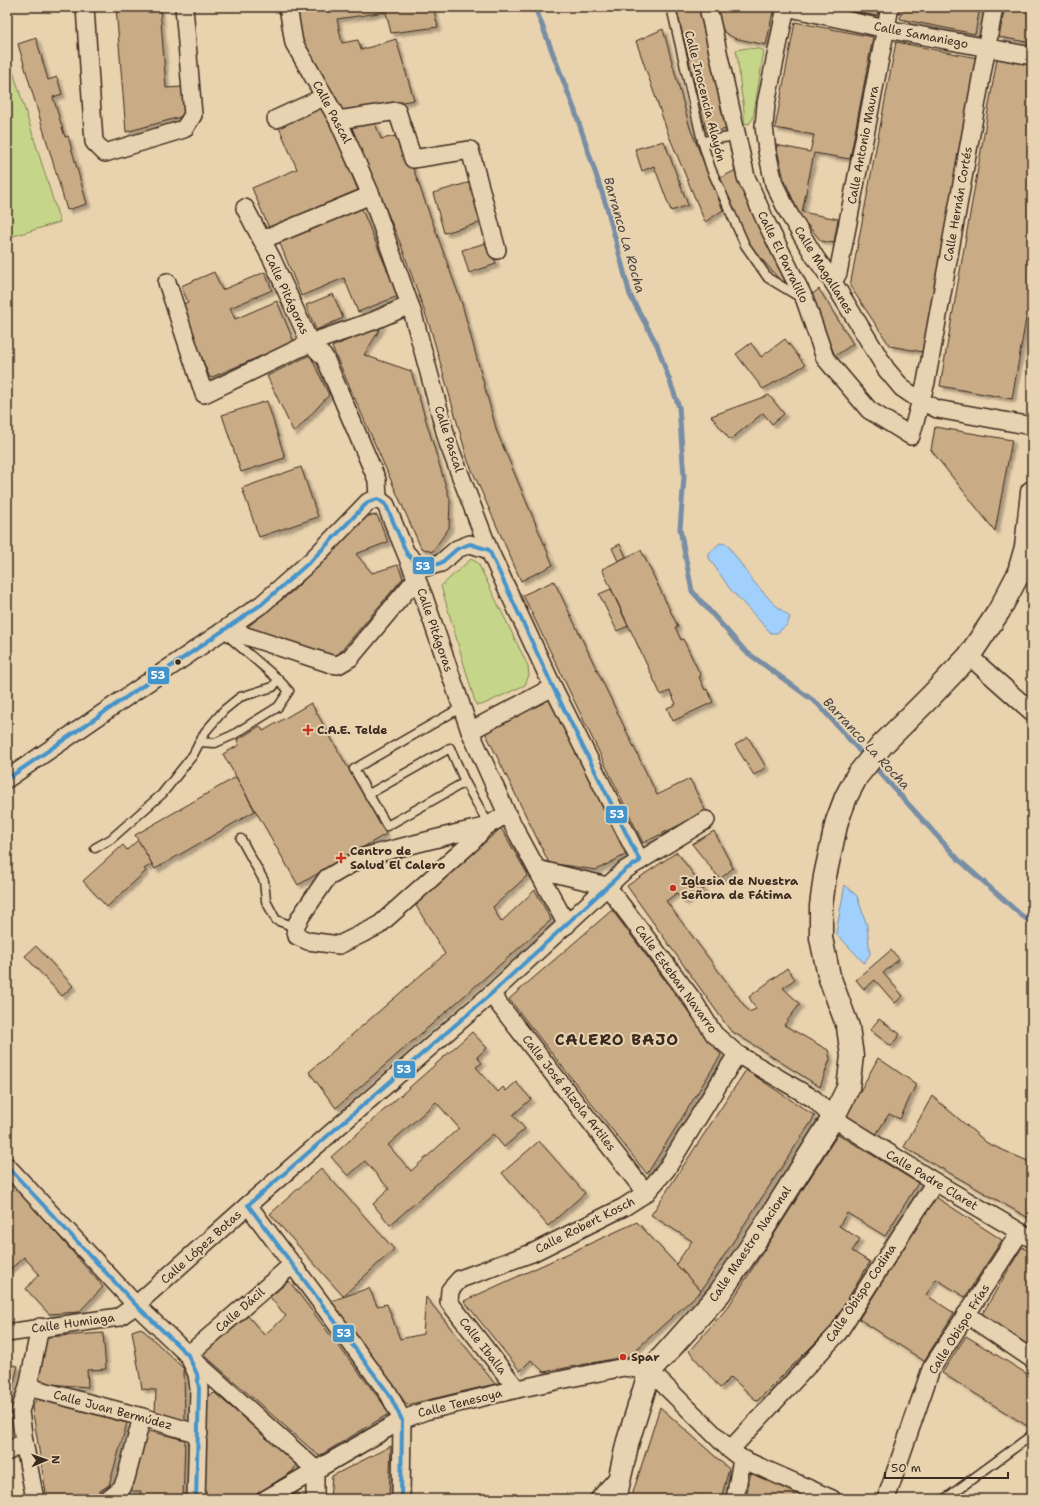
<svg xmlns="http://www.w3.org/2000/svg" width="1039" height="1506" font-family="'Shantell Sans',sans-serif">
	<defs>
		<filter id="shadow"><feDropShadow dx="3.5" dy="3.5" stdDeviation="1" flood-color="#0004"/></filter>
	</defs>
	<rect width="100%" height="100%" fill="#e9d2ae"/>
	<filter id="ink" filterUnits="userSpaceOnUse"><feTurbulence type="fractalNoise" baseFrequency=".025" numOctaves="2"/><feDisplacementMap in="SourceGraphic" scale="8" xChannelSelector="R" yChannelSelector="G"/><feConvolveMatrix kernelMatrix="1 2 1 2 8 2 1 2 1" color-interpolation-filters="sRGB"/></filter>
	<g filter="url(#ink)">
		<!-- green -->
		<g fill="#c5d589" stroke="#808054">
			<path d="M747,48L760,49L764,51L753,118L749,124L744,123C745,111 743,102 741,91C739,77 739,64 736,50Z"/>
			<path d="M7,52L60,222L7,238Z"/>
			<path d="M471,559L478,563L528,666L529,675L525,685L482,705H476L441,586Z"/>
		</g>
		<!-- water -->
		<g fill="#a1d0fd" stroke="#788ea4">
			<path d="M720,543L727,544L752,580L773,603L790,617L787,625L777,633H771L730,589L709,558V553Z"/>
			<path d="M845,885L857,896L867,926L870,954L864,963L836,933Z"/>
		</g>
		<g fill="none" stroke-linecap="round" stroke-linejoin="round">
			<!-- stream -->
			<g stroke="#788ea4" stroke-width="5">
				<path d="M535,7L575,111L608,211L630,295L657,345L679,407L684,477L680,529L692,591L745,651L818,704L865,757"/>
				<path d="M872,764L958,859L1021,915L1032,923"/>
			</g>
		</g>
		<!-- building -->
		<g fill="#c9ab85" stroke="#3b2a1e" fill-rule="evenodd" filter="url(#shadow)">
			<path d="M116,7H160L166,88L182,87L184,116L126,132Z"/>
			<path d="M297,7H433L438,27L391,33L386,12L337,19L342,43L358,40L361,50L396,39L414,100L343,112L302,40Z"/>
			<path d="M676,7H700L730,128L707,134Z"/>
			<path d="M716,7H774L766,45L734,38L724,32L719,21Z"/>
			<path d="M833,7H879L877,16Z"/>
			<path d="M902,7H980L975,34L900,19Z"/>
			<path d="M1005,7H1032V43L999,37Z"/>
			<path d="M795,22L873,37L850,159L814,153L802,212L838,219L834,243L821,241L800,216L784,179L776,145L810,152L814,135L775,128Z"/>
			<path d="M663,29L690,128L723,210L705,222L669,136L636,41Z"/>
			<path d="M36,38L48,80L57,77L62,94L53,97L65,137L68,136L87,204L67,210L18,44Z"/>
			<path d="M896,42L977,58L923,352L890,346L850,286Z"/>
			<path d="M997,59L1032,65V284L1012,399L940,386Z"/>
			<path d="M323,106L358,190L269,228L252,188L297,169L278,125Z"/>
			<path d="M374,121L381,139L401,135L462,304L497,432L553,565L521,581L468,461L431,330L401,245L350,124Z"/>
			<path d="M664,141L688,205L671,211L654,166L642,171L635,149Z"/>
			<path d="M736,170L792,282L783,284L750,245L718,179Z"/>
			<path d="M474,181L486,221L444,233L433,193Z"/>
			<path d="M361,207L398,296L358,312L344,278L301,296L279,241Z"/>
			<path d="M489,242L496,264L469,273L462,250Z"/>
			<path d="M214,272L222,290L265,272L272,290L230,308L235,319L277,301L294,342L210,378L180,305L188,302L181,286Z"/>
			<path d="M819,289L853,344L835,356L810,296Z"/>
			<path d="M333,294L343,318L316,330L306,305Z"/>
			<path d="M383,324L364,355L411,371L450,500L449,528L432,552L421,548L332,347Z"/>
			<path d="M785,339L805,365L763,389L736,354L751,343L761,357Z"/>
			<path d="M310,355L329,395L294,433L267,376Z"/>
			<path d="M769,395L784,414L772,424L763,413L730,440L711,416Z"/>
			<path d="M267,401L285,458L241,472L222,415Z"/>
			<path d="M935,427L1012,440L995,531L931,450Z"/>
			<path d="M301,467L318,517L259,537L242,488Z"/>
			<path d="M377,515L388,542L356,554L372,573L398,565L403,578L336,657L246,628L294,590L368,516Z"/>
			<path d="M620,544L626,557L618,561L612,548Z"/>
			<path d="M641,550L678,627H675L681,640L683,639L701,676L699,677L705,690L707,689L713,702L673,721L667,708L676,704L670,691L661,695L602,569Z"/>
			<path d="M554,581L657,795L690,779L706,812L643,843L523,595Z"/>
			<path d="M611,589L628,626L617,631L599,594Z"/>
			<path d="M550,699L627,854L596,870L549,863L485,732Z"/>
			<path d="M311,703L386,834L298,885L223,754L239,745L237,740L260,726L263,731Z"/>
			<path d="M748,737L766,767L754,775L735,745Z"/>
			<path d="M236,777L255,811L155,869L135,835Z"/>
			<path d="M501,828L528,875L493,907L501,922L535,890L551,920L336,1108L309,1072L445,954L415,904Z"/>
			<path d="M714,831L733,868L720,879L692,844Z"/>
			<path d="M138,840L152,864L144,869L146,871L107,907L83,881L123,845L127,850Z"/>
			<path d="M677,852L704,889L684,902L677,893L666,901L749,1012L756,1009L749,997L787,968L795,979L783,988L800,1004L784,1025L828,1050L830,1059L820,1087L730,1030L627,886Z"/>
			<path d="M612,910L721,1055L647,1174L509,999Z"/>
			<path d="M36,946L73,986L62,996L25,956Z"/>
			<path d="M891,950L899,959L883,973L903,996L895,1003L875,980L864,989L856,980Z"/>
			<path d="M879,1019L900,1034L891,1046L870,1030Z"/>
			<path d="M472,1032L487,1048L477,1057L482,1063L476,1067L498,1092L503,1087L506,1091L516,1082L531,1099L513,1115L525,1129L504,1147L493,1134L390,1225L373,1204L389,1189L365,1161L348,1176L331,1157ZM436,1102L459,1128L411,1171L388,1145Z"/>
			<path d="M878,1058L916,1084L900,1119L889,1114L875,1136L846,1117Z"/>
			<path d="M746,1070L815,1116L701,1291L676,1264L692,1241L651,1215Z"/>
			<path d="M932,1096L987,1143L1032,1163V1220L904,1147Z"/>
			<path d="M838,1134L918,1183L885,1236L847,1213L839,1226L860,1239L852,1251L870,1262L830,1328L757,1401L731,1377L720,1388L689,1351L728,1307Z"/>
			<path d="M539,1141L585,1193L548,1226L502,1173Z"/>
			<path d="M321,1168L394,1249L343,1296L270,1214Z"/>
			<path d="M7,1176L103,1287L79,1312L49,1314L26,1289L39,1274L24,1257L7,1272Z"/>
			<path d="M936,1197L1002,1240L965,1297L936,1279L926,1295L954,1313L924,1361L859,1319Z"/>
			<path d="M637,1222L701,1291L629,1356L544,1372L531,1360L520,1371L464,1301Z"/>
			<path d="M1022,1247L1032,1253V1348L981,1316Z"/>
			<path d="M289,1281L390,1413L319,1456L203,1354L248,1316L264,1335L286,1316L270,1297Z"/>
			<path d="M369,1288L377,1306L387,1304L400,1339L423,1334L426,1297L495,1384L407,1405L331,1301Z"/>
			<path d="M141,1328L184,1369L185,1421L155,1413L156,1390L142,1389L132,1331Z"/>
			<path d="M103,1333L106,1369L87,1370L88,1387L35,1383L46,1337Z"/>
			<path d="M966,1336L1032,1377V1429L942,1373Z"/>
			<path d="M7,1364L18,1366L7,1409Z"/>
			<path d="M215,1393L296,1464L293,1471L249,1499H205L207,1396Z"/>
			<path d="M37,1399L127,1423L109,1485L88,1499H75L74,1495L47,1499L32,1407Z"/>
			<path d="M660,1407L729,1469L721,1499H631Z"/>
			<path d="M145,1430L185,1440L183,1499H140L141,1491H129Z"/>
			<path d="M391,1446L389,1499H330L332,1476Z"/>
			<path d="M751,1471L813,1499H746Z"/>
			<path d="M298,1493L306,1497V1499H288Z"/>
			<path d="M20,1495L21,1499H7V1497Z"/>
		</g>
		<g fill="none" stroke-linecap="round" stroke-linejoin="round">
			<!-- lane casing -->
			<g stroke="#3b2a1e" stroke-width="11">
				<g id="lane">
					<path d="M671,7L702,141L711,169L745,245L768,278L801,298"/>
					<path d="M702,141L737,136"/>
					<path d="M462,707L354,769L387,826L465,782"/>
					<path d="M199,742L215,743L233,735L278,707L289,691L278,679"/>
					<path d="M369,794L450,748L465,782L489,825"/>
					<path d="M241,839L264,881L266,901L276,920L295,927"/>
					<path d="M95,848L111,839L162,794L193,755L205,732L224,710L240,697L273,687L278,679L229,637L224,630"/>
					<path d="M945,1499L1032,1435"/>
				</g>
			</g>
			<!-- street casing -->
			<g stroke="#3b2a1e" stroke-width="20">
				<g id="street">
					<path d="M85,7L94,142L105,153L184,129L193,115L184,7"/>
					<path d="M288,7L294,43L338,120L371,195L413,314L448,443L489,550L553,687L640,861"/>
					<path d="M708,7L746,177L766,222L805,300L825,358L869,410L911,436L926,382L994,7"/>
					<path d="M786,7L766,104L764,126L767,151L774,184L789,214L815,257L833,282L886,369L902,388L921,401L937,409L1032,426"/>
					<path d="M786,7L886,29L1032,56"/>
					<path d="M276,119L324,97"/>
					<path d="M338,120L397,111L413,159L470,150L497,250"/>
					<path d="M245,208L272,259L310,343L325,358L377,480L378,499"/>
					<path d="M262,240L371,195"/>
					<path d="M167,282L204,394L310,343L373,321L410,305"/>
					<path d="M833,282L838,273L890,7"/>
					<path d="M378,499L386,505L424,597L470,731L507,814L567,925"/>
					<path d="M407,554L415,562L426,567L441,563L457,549L470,544L489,550"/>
					<path d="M233,624L243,635L331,664L338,665L350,658L417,578"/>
					<path d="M969,656L1032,712"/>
					<path d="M470,731L553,687"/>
					<path d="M7,779L262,604L312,560L368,502L378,499"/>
					<path d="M485,827L462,832L363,857L327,878L301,916L295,927L297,936L308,941L339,945L378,926L472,842L485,827L507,814"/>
					<path d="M537,869L607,886L693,1000L714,1034L737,1054L814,1099L833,1118L935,1182L1032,1239"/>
					<path d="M491,994L646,1193"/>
					<path d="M7,1166L136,1305L188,1355L315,1469V1499"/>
					<path d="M248,1205L389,1394L402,1420L401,1499"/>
					<path d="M966,1314L1032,1359"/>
					<path d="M7,1333L119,1317L136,1305L248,1205L491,994L625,870L706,820"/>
					<path d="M188,1355L293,1264"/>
					<path d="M190,1359L197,1374L199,1389L196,1499"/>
					<path d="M28,1387L142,1417L199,1434"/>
					<path d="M517,1389L449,1302L450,1290L460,1279L532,1253L624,1207L646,1193L666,1170L737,1054"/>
					<path d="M730,1450L838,1333L935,1182"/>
					<path d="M7,1452L24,1442"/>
					<path d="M35,1499L24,1442L20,1411L28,1387L40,1327"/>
					<path d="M108,1499L122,1488L126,1478L142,1417"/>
					<path d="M266,1499L402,1420L425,1411L517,1389L624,1367L650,1371L730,1450L742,1459L832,1499"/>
					<path d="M599,1499L621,1474"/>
					<path d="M735,1499L742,1459"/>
					<path d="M886,1499L931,1369L1020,1232"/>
				</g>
			</g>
			<!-- secondary casing -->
			<g stroke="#3b2a1e" stroke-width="25">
				<path id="secondary" d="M615,1499L628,1441L650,1371L719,1294L763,1229L833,1118L848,1088L852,1056L848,1027L829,976L821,938V906L825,876L837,821L846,797L857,776L882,745L931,696L969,656L999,611L1018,575L1026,547L1032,492"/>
			</g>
			<!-- lane -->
			<use href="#lane" stroke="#e7d3b1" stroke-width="8"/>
			<!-- street -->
			<use href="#street" stroke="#e7d3b1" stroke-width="17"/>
			<!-- secondary -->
			<use href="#secondary" stroke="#e7d3b1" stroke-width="22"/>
			<!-- bus-1 casing -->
			<g stroke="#e7d3b1" stroke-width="7">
				<g id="bus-1">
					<path d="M7,779L262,604L312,560L368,502L378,499L386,505L407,554L415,562L426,567L441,563L457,549L470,544L489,550L553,687L640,861L625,870L491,994L248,1205L389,1394L402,1420L401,1499"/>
					<path d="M7,1166L136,1305L188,1355L197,1374L199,1389L196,1499"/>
				</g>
			</g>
			<!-- bus-1 -->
			<use href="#bus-1" stroke="#4494cc" stroke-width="4"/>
		</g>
	</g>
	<!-- markers -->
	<circle fill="#3b2a1e" stroke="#e7d3b1" stroke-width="1.5" cx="178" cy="662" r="3.5"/>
	<g fill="#c8321e" stroke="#e7d3b1" stroke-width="1.5">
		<path d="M306 724h4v4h4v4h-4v4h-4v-4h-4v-4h4z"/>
		<path d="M339 852h4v4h4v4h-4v4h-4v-4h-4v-4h4z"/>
		<circle cx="673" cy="888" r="4"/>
		<circle cx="623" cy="1357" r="4"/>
	</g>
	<g text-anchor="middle" stroke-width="4" stroke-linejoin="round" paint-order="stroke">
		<!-- street labels -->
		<g font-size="12" fill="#3b2a1e" stroke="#e7d3b1">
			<text transform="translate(921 35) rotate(11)" y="4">Calle Samaniego</text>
			<text transform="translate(705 96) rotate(76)" y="4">Calle Inocencia Alayón</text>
			<text transform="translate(332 112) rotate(62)" y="4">Calle Pascal</text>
			<text transform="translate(863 145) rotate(-79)" y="4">Calle Antonio Maura</text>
			<text transform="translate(958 204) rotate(-80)" y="4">Calle Hernán Cortés</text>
			<text transform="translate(783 257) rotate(64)" y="4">Calle El Parralillo</text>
			<text transform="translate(824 270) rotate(58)" y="4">Calle Magallanes</text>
			<text transform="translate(287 294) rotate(65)" y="4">Calle Pitágoras</text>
			<text transform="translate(449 439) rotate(72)" y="4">Calle Pascal</text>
			<text transform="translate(435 630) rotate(71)" y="4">Calle Pitágoras</text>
			<text transform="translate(676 979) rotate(54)" y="4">Calle Esteban Navarro</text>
			<text transform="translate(569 1093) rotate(52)" y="4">Calle José Alzola Artiles</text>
			<text transform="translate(932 1180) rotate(31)" y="4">Calle Padre Claret</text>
			<text transform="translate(585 1225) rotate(-27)" y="4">Calle Robert Kosch</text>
			<text transform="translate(750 1244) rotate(-56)" y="4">Calle Maestro Nacional</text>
			<text transform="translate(201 1247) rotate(-42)" y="4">Calle López Botas</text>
			<text transform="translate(861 1293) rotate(-56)" y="4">Calle Obispo Codina</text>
			<text transform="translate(240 1310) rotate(-41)" y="4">Calle Dácil</text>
			<text transform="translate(73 1323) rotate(-8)" y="4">Calle Humiaga</text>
			<text transform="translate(959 1329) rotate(-58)" y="4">Calle Obispo Frías</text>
			<text transform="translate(483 1346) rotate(52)" y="4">Calle Iballa</text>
			<text transform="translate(460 1403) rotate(-14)" y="4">Calle Tenesoya</text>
			<text transform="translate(113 1410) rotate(15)" y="4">Calle Juan Bermúdez</text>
		</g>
		<!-- poi labels -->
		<g font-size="12" font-weight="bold" fill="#3b2a1e" stroke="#e7d3b1" text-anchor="start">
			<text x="317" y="734">C.A.E. Telde</text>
			<text x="350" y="855">Centro de<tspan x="350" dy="14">Salud El Calero</tspan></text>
			<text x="681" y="885">Iglesia de Nuestra<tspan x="681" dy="14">Señora de Fátima</tspan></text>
			<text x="631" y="1361">Spar</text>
		</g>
		<!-- water labels -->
		<g font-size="13" font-style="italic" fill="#4a433f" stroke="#e7d3b1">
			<text transform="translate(625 235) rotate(74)" y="5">Barranco La Rocha</text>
			<text transform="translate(867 743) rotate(47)" y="5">Barranco La Rocha</text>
		</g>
		<!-- district labels -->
		<g font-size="16" font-weight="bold" letter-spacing="1" fill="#3b2a1e" stroke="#e7d3b1">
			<text x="617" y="1045">CALERO BAJO</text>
		</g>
	</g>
	<g stroke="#e7d3b1" stroke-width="1.5">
		<rect x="412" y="556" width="23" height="19" rx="4" fill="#4494cc"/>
		<rect x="147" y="666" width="23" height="19" rx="4" fill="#4494cc"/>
		<rect x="605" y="805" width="23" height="19" rx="4" fill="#4494cc"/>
		<rect x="393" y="1060" width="23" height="19" rx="4" fill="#4494cc"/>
		<rect x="332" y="1324" width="23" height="19" rx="4" fill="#4494cc"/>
	</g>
	<g font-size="11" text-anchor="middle" font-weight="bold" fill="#fff">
		<text x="423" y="570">53</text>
		<text x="158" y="679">53</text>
		<text x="617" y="818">53</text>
		<text x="404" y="1073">53</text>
		<text x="344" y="1337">53</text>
	</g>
	<!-- margin -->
	<rect width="1039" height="1506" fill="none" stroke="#e7d3b1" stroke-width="24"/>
	<rect x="12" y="12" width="1015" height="1482" fill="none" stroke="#3b2a1e" stroke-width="1.5" filter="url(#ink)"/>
	<!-- north arrow -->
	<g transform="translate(46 1460) rotate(88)" stroke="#e7d3b1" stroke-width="3" paint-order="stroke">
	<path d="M0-3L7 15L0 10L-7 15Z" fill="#3b2a1e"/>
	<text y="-6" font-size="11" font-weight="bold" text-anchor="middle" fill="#3b2a1e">N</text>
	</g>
	<!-- scale -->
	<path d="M885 1472v6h123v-6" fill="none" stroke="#3b2a1e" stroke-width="2"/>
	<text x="891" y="1472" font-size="12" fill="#3b2a1e" stroke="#e7d3b1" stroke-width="3" paint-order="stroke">50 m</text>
</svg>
